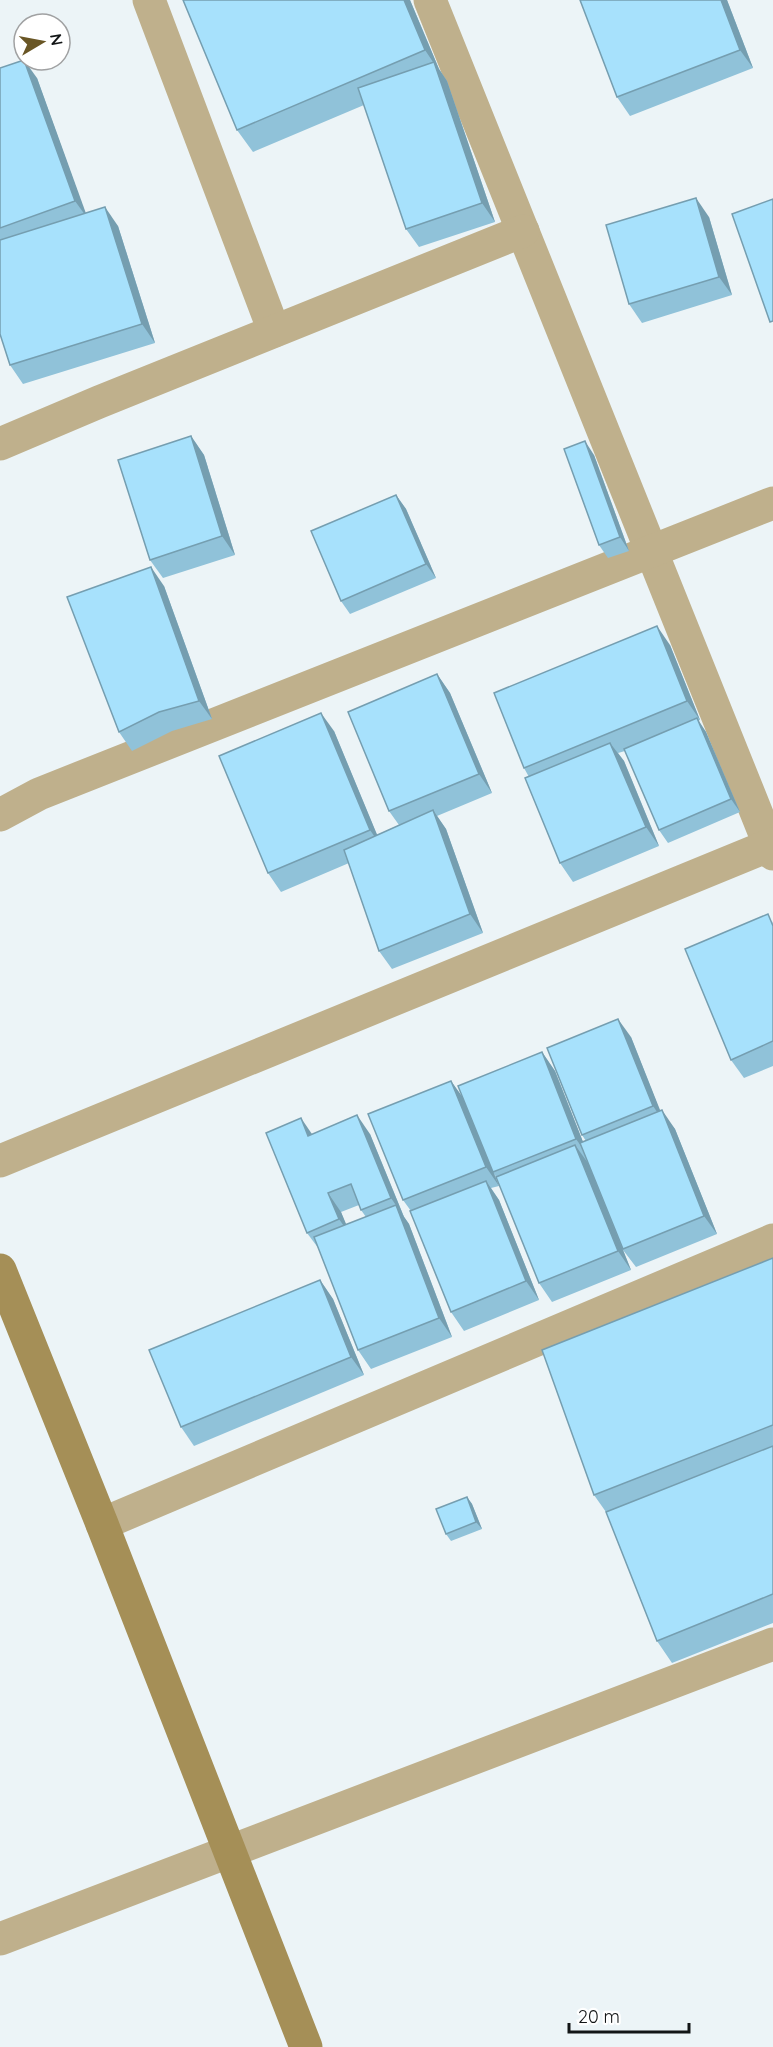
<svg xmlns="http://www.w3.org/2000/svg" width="773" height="2047" font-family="Quicksand,sans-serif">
	<rect width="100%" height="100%" fill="#ecf4f7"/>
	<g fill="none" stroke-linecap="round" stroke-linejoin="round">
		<!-- street -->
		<g stroke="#bfb08c" stroke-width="33">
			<path d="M149,0L274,331"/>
			<path d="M430,0L773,854"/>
			<path d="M0,444L99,402L523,231"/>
			<path d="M0,815L39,794L773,503"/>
			<path d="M0,1161L773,844"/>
			<path d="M102,1524L773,1240"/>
			<path d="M0,1939L773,1644"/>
		</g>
		<!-- secondary -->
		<path stroke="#a58f57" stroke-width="33" d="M0,1270L102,1524L306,2047"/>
	</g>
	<!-- wall -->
	<g fill="#90c2d9" fill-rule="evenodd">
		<path d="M183,0H410L439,69L447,81L495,222L419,247L406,229L364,105L253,152L237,130Z"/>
		<path d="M727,0L753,68L630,116L617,97Z"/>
		<path d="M0,68L37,78L85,213L118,226L155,343L23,384L10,365L0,334Z"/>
		<path d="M709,217L732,295L642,323L629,304Z"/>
		<path d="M191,436L204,455L235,555L163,578L150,560Z"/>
		<path d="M594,455L629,551L608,558L599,545Z"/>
		<path d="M396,495L406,509L436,578L350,614L341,601Z"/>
		<path d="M164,586L212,719L172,731L132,751L119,732Z"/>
		<path d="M670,645L700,720L698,721L706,732L740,812L668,843L659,830L625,751L618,753L624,761L659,846L573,882L560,863L529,777L524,768Z"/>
		<path d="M437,674L450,693L492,793L437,816L446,829L483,933L392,969L379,951L349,863L281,892L268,873L334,731L377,835L399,825L389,811Z"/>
		<path d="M773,921V1066L744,1078L731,1060Z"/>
		<path d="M631,1037L660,1111L675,1129L717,1234L636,1267L623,1250L631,1270L552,1302L539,1283L497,1178L494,1174L499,1186L491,1188L499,1200L539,1300L464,1331L451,1312L411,1211L403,1200L451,1081L462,1097L542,1052L555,1071L583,1142L586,1141L582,1135Z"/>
		<path d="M312,1134H370L404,1217L409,1224L452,1337L371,1369L358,1350L319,1249L307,1233ZM359,1205L361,1210L366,1217L346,1225L341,1212Z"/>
		<path d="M773,1258V1623L672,1663L657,1641L606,1512L594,1495Z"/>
		<path d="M320,1280L333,1299L364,1375L194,1446L181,1427Z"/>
		<path d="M467,1497L472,1504L482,1529L451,1541L446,1534Z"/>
	</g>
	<!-- shaded-wall -->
	<g fill="#759eb0">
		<path d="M404,0H410L439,69L447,81L495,222L482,203L435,65L425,50Z"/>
		<path d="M721,0H727L753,68L740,50Z"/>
		<path d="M24,60L37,78L88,219L75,201Z"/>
		<path d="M696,198L709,217L732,295L719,277Z"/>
		<path d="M105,207L118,226L155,343L142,324Z"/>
		<path d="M191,436L204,455L235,555L222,536Z"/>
		<path d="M585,441L594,455L629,551L620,537Z"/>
		<path d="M396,495L406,509L436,578L426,564Z"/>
		<path d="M151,567L164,586L212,719L199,701Z"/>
		<path d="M657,626L670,645L700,720L687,701Z"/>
		<path d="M437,674L450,693L492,793L479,774Z"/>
		<path d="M321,713L334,731L383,849L370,830Z"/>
		<path d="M697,718L706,732L740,812L731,799Z"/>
		<path d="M610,743L624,761L659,846L646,827Z"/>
		<path d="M433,810L446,829L483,933L470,914Z"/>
		<path d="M618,1019L631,1037L666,1125L653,1106Z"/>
		<path d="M542,1052L555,1071L589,1157L576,1139Z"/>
		<path d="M451,1081L464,1099L499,1186L486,1167Z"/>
		<path d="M662,1110L675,1129L717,1234L704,1216Z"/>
		<path d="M357,1115L370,1134L404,1217L391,1198Z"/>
		<path d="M301,1118L314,1137L308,1136Z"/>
		<path d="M575,1145L588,1163L631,1270L618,1251Z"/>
		<path d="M486,1181L499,1200L539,1300L526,1281Z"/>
		<path d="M328,1193L341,1212L352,1238L339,1219Z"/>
		<path d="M396,1205L409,1224L452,1337L439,1318Z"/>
		<path d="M320,1280L333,1299L364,1375L351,1357Z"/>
		<path d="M467,1497L472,1504L482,1529L476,1522Z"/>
	</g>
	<!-- building -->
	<g fill="#a7e1fc" stroke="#759eb0" stroke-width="1.5">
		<path d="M183,0H404L425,50L237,130Z"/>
		<path d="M580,0H721L740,50L617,97Z"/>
		<path d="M24,60L75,201L0,228V68Z"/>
		<path d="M434,62L482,203L406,229L358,88Z"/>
		<path d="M696,198L719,277L629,304L606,225Z"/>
		<path d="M773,199V321L770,322L732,214Z"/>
		<path d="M105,207L142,324L10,365L0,334V240Z"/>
		<path d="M191,436L222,536L150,560L118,460Z"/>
		<path d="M585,441L620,537L599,545L564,449Z"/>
		<path d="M396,495L426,564L341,601L311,531Z"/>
		<path d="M151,567L199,701L159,712L119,732L67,597Z"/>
		<path d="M657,626L687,701L524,768L494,693Z"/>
		<path d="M437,674L479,774L389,811L348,712Z"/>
		<path d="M321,713L370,830L268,873L219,756Z"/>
		<path d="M697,718L731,799L659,830L624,749Z"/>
		<path d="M610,743L646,827L560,863L525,778Z"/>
		<path d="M433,810L470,914L379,951L344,850Z"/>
		<path d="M768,914L773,926V1041L731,1060L685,949Z"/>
		<path d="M618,1019L653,1106L582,1135L547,1048Z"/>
		<path d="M542,1052L576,1139L493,1172L458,1086Z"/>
		<path d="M451,1081L486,1167L403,1200L368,1114Z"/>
		<path d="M662,1110L704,1216L623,1249L580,1143Z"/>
		<path d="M357,1115L391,1198L361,1210L351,1184L328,1193L339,1219L307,1233L266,1133L301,1118L308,1136Z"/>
		<path d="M575,1145L618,1251L539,1283L496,1177Z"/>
		<path d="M486,1181L526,1281L451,1312L410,1211Z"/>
		<path d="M396,1205L439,1318L358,1350L314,1237Z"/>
		<path d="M773,1258V1425L594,1495L542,1350Z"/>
		<path d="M320,1280L351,1357L181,1427L149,1350Z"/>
		<path d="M773,1446V1594L657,1641L606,1512Z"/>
		<path d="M467,1497L476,1522L446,1534L436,1509Z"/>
	</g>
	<!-- north arrow -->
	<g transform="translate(42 42) rotate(80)"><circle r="28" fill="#ffffff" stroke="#a0a1a2" stroke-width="1.5"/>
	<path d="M0-4.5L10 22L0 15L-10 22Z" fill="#695625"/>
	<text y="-9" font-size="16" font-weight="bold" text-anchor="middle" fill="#121516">N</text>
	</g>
	<!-- scale -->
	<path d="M569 2023v9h120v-9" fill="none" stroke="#121516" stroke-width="3"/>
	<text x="578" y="2023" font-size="18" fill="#121516" stroke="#ffffff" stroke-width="4.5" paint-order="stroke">20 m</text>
</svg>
